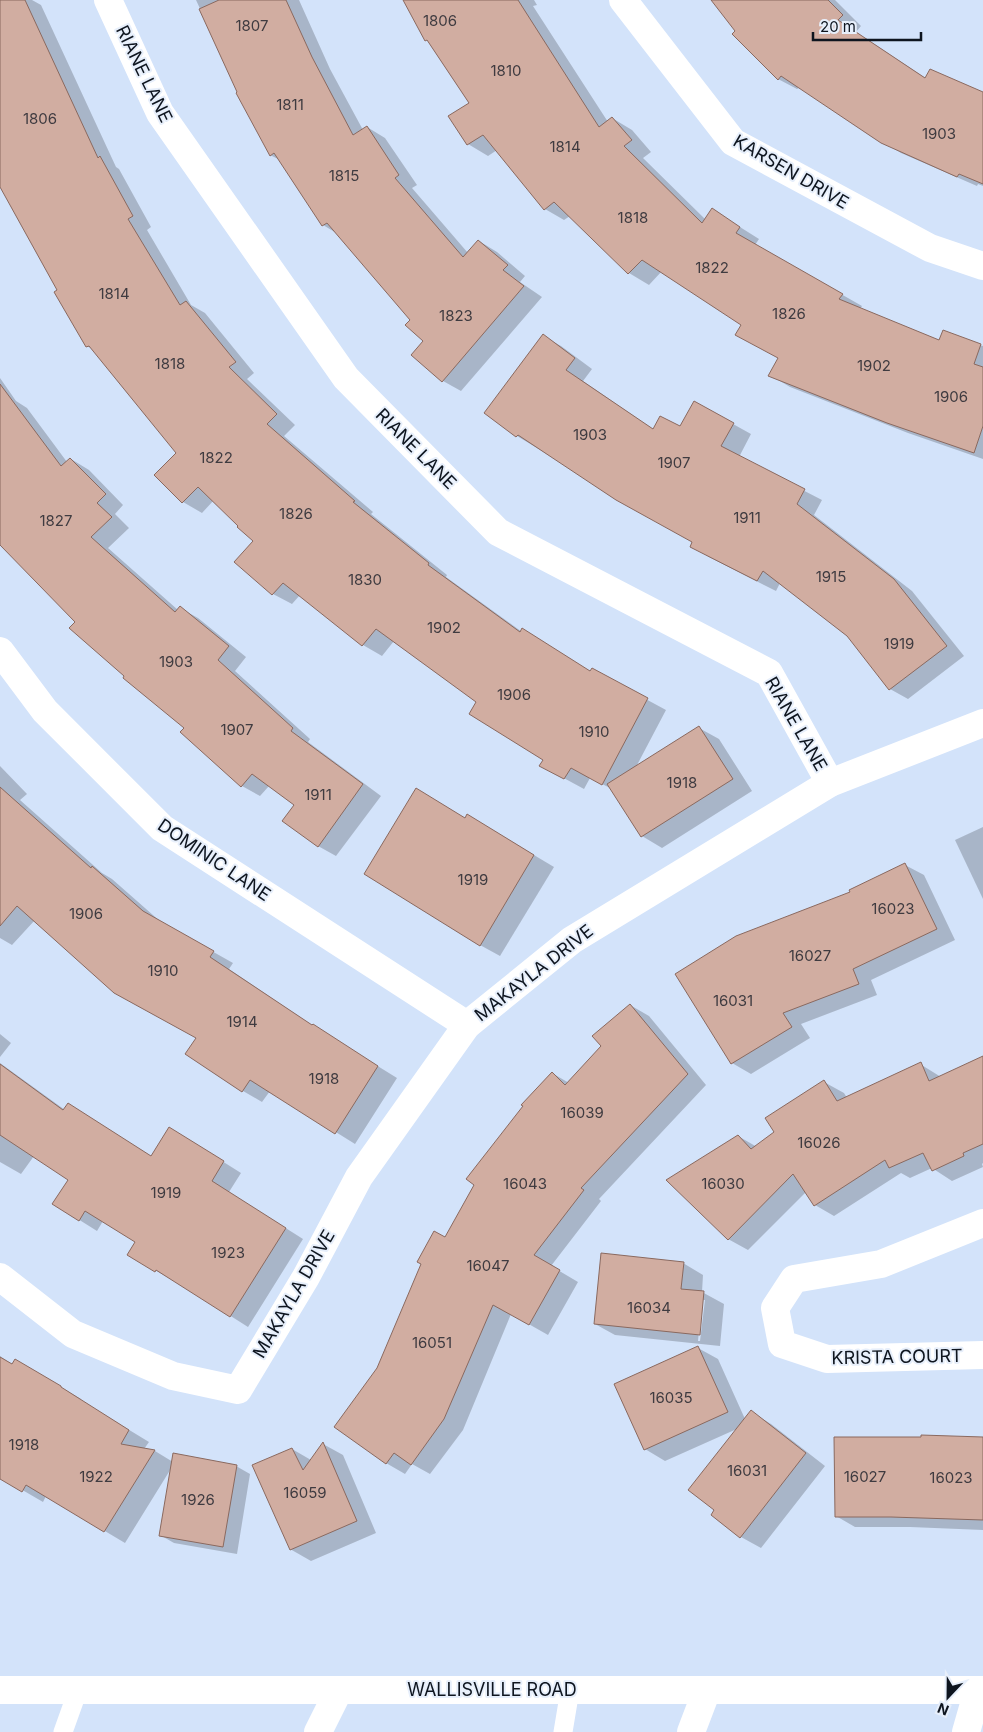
<svg xmlns="http://www.w3.org/2000/svg" width="983" height="1732" font-family="Inter,sans-serif">
	<rect width="100%" height="100%" fill="#d3e3fa"/>
	<!-- shadow -->
	<g fill="#0003" fill-rule="evenodd">
		<path d="M8,0H32L41,5L116,167L119,169L151,227L147,230L191,305L205,313L254,373L247,379L295,425L284,436L373,512L371,514L447,575L446,577L522,632L541,641L591,672L592,670L666,710L636,767L699,728L719,739L752,791L662,848L642,836L612,789L590,778L584,789L560,776L544,759L478,702L394,641L382,656L363,645L300,595L292,604L273,594L255,541L214,500L202,513L183,502L178,453L94,350L87,346L0,179V3Z"/>
		<path d="M196,0H299L330,69L363,130L367,127L385,138L417,185L412,188L468,253L479,241L497,252L525,276L520,282L542,297L461,391L443,381L424,341L411,320L338,234L323,225L280,160L270,155L239,93Z"/>
		<path d="M405,0H534L537,5L533,6L608,122L612,118L632,130L651,152L643,158L706,220L732,222L759,239L755,245L862,306L860,309L940,342L980,345L983,346V459L908,433L790,387L770,375L779,358L743,325L662,271L649,285L629,273L570,216L564,220L545,209L497,150L488,156L468,144L470,104L431,43L426,40Z"/>
		<path d="M712,0H835L861,26L856,32L927,79L983,93V186L978,184L977,186L901,153L800,87L797,89L778,79Z"/>
		<path d="M543,336L561,346L592,369L583,381L654,430L733,424L751,434L739,457L822,500L814,515L912,591L964,656L908,699L890,689L847,635L780,583L776,591L709,557L691,546L694,542L517,436Z"/>
		<path d="M0,378L16,401L27,408L67,462L71,459L89,470L123,505L115,514L129,528L108,548L178,610L180,608L198,618L246,657L235,671L310,739L308,742L381,796L336,856L318,846L295,805L269,786L260,796L242,786L186,727L126,676L76,622L0,543Z"/>
		<path d="M0,766L27,794L20,800L102,873L112,879L162,923L233,963L229,969L313,1026L397,1078L355,1144L270,1091L262,1102L243,1091L198,1038L35,920L12,945L0,938Z"/>
		<path d="M466,819L487,827L554,867L500,956L480,945Z"/>
		<path d="M983,827V899L955,840Z"/>
		<path d="M905,865L924,875L955,940L871,980L877,995L801,1024L810,1038L751,1074L732,1063L852,892Z"/>
		<path d="M630,1005L649,1016L706,1085L599,1199L601,1201L551,1266L578,1282L548,1335L511,1314L463,1430L430,1474L412,1464L405,1474L386,1463L379,1369L446,1238L552,1073L569,1083L602,1046Z"/>
		<path d="M0,1034L11,1043L0,1057Z"/>
		<path d="M983,1057V1163L982,1164L983,1167L952,1181L932,1168L910,1178L901,1173L834,1216L815,1205L806,1192L748,1250L728,1239L738,1136L757,1147L776,1133L824,1082L844,1093L847,1098L920,1064L941,1077Z"/>
		<path d="M0,1063L65,1110L152,1157L187,1139L241,1173L229,1192L303,1239L248,1327L174,1280V1281L129,1255L137,1242L103,1221L97,1231L54,1204L70,1180L34,1156L21,1174L0,1162Z"/>
		<path d="M683,1263L703,1275L702,1292L724,1304L720,1346L615,1335L595,1324ZM702,1300H705L700,1341H698Z"/>
		<path d="M698,1348L718,1359L745,1419L751,1412L771,1424L825,1466L761,1548L741,1537L716,1510L739,1428L665,1461L645,1449Z"/>
		<path d="M0,1356L13,1365L15,1361L81,1399L80,1400L149,1442L144,1449L155,1451L173,1462L236,1466L250,1474L237,1554L174,1543L160,1535L172,1467L125,1543L46,1496L43,1502L0,1477Z"/>
		<path d="M922,1438L983,1439V1530L910,1527H855L836,1516Z"/>
		<path d="M323,1444L343,1455L376,1533L311,1561L290,1549L292,1449L311,1460Z"/>
	</g>
	<!-- building -->
	<g fill="#d1ada1" stroke="#8a695f">
		<path d="M0,0H25L98,158L100,156L133,216L128,219L180,305L186,301L236,362L229,367L277,414L267,424L355,501L353,502L429,563L428,565L520,632L522,628L590,671L592,668L648,698L602,785L571,768L564,779L539,766L543,760L469,714L476,702L376,629L362,646L283,583L272,595L234,562L253,541L237,527L238,526L198,487L182,503L154,475L176,453L89,346L86,347L54,292L57,290L0,187Z"/>
		<path d="M219,0H286L312,57L353,135L367,126L399,175L395,178L463,257L478,240L508,265L503,270L524,286L442,382L411,355L423,341L405,325L410,320L327,223L322,226L274,153L270,156L236,93L237,92L199,9Z"/>
		<path d="M403,0H518L599,127L612,117L632,140L624,146L702,223L712,208L740,227L736,233L843,294L839,299L939,340L943,330L981,344L974,364L983,367V426L974,453L887,423L768,376L778,358L735,335L741,325L642,260L628,274L554,202L544,210L483,135L467,145L448,116L469,103L427,40L425,41Z"/>
		<path d="M711,0H828L843,15L838,20L925,78L930,69L983,92V184L959,174L957,177L881,143L781,76L778,80L732,34L735,31Z"/>
		<path d="M543,334L575,358L566,370L653,429L660,416L680,426L694,401L734,423L721,446L805,489L797,504L894,579L947,646L889,690L847,636L763,571L757,581L690,547L692,542L616,500L518,435L516,437L484,413Z"/>
		<path d="M0,384L61,466L70,458L106,494L97,503L112,517L91,537L175,612L180,606L229,646L218,660L293,728L291,731L363,784L318,847L282,821L294,805L252,774L241,787L180,732L184,728L123,678L124,676L69,628L75,622L0,545Z"/>
		<path d="M699,726L733,779L641,837L607,784Z"/>
		<path d="M0,787L91,868L92,866L143,911L214,951L210,957L312,1025L313,1024L378,1066L335,1134L250,1080L242,1092L185,1054L196,1038L114,993L17,906L0,926Z"/>
		<path d="M416,788L465,818L467,814L534,855L480,946L364,874Z"/>
		<path d="M905,863L937,929L853,969L859,984L783,1013L792,1027L731,1064L675,974L736,936L850,892L849,890Z"/>
		<path d="M630,1004L688,1074L581,1188L584,1190L534,1255L560,1270L529,1325L493,1305L444,1419L411,1465L394,1453L386,1464L334,1427L377,1368L421,1264L417,1262L434,1231L445,1237L474,1185L466,1179L523,1106L521,1105L552,1072L565,1085L601,1046L592,1036Z"/>
		<path d="M983,1056V1144L963,1153L964,1156L932,1171L923,1153L889,1168L885,1160L814,1206L793,1174L728,1240L666,1180L738,1135L751,1149L774,1132L765,1118L824,1080L837,1101L921,1062L929,1081Z"/>
		<path d="M0,1064L63,1110L68,1103L151,1156L169,1127L224,1161L212,1181L286,1228L230,1317L156,1270L155,1272L127,1255L135,1242L85,1211L79,1221L52,1204L68,1180L0,1135Z"/>
		<path d="M601,1253L684,1262L681,1289L704,1291L700,1335L594,1324Z"/>
		<path d="M698,1346L728,1412L644,1450L614,1384Z"/>
		<path d="M0,1357L12,1364L15,1359L61,1386V1387L129,1430L121,1444L155,1450L104,1532L26,1485L22,1492L0,1479Z"/>
		<path d="M751,1410L806,1453L740,1538L711,1515L714,1510L688,1490Z"/>
		<path d="M921,1435L983,1437V1520L891,1517H835L834,1437H921Z"/>
		<path d="M323,1442L357,1521L290,1550L252,1465L292,1448L303,1470Z"/>
		<path d="M173,1453L237,1465L223,1547L159,1536Z"/>
	</g>
	<g fill="none" stroke-linecap="round" stroke-linejoin="round">
		<!-- service -->
		<g stroke="#fff" stroke-width="19">
			<path d="M63,1732L78,1690"/>
			<path d="M563,1732L570,1690"/>
		</g>
		<!-- minor -->
		<g stroke="#fff" stroke-width="28">
			<path d="M108,0L160,113L346,378L498,532L769,673L830,783"/>
			<path d="M623,0L733,142L930,248L983,266"/>
			<path d="M0,651L45,711L162,828L467,1025"/>
			<path d="M983,1223L881,1264L794,1279L775,1308L782,1344L827,1359L983,1355"/>
			<path d="M0,1277L73,1334L173,1376L238,1390L306,1277L359,1177L467,1025L572,940L830,783L983,723"/>
			<path d="M318,1732L339,1690"/>
			<path d="M691,1732L707,1690"/>
			<path d="M966,1732L978,1690"/>
		</g>
		<!-- secondary -->
		<path stroke="#fff" stroke-width="28" d="M0,1690H983"/>
	</g>
	<g text-anchor="middle" stroke-width="4" stroke-linejoin="round" paint-order="stroke">
		<!-- number labels -->
		<g font-size="15" fill="#3f3b40">
			<text x="440" y="26">1806</text>
			<text x="252" y="31">1807</text>
			<text x="506" y="76">1810</text>
			<text x="290" y="110">1811</text>
			<text x="40" y="124">1806</text>
			<text x="939" y="139">1903</text>
			<text x="565" y="152">1814</text>
			<text x="344" y="181">1815</text>
			<text x="633" y="223">1818</text>
			<text x="712" y="273">1822</text>
			<text x="114" y="299">1814</text>
			<text x="789" y="319">1826</text>
			<text x="456" y="321">1823</text>
			<text x="170" y="369">1818</text>
			<text x="874" y="371">1902</text>
			<text x="951" y="402">1906</text>
			<text x="590" y="440">1903</text>
			<text x="216" y="463">1822</text>
			<text x="674" y="468">1907</text>
			<text x="296" y="519">1826</text>
			<text x="747" y="523">1911</text>
			<text x="56" y="526">1827</text>
			<text x="831" y="582">1915</text>
			<text x="365" y="585">1830</text>
			<text x="444" y="633">1902</text>
			<text x="899" y="649">1919</text>
			<text x="176" y="667">1903</text>
			<text x="514" y="700">1906</text>
			<text x="237" y="735">1907</text>
			<text x="594" y="737">1910</text>
			<text x="682" y="788">1918</text>
			<text x="318" y="800">1911</text>
			<text x="473" y="885">1919</text>
			<text x="893" y="914">16023</text>
			<text x="86" y="919">1906</text>
			<text x="810" y="961">16027</text>
			<text x="163" y="976">1910</text>
			<text x="733" y="1006">16031</text>
			<text x="242" y="1027">1914</text>
			<text x="324" y="1084">1918</text>
			<text x="582" y="1118">16039</text>
			<text x="819" y="1148">16026</text>
			<text x="525" y="1189">16043</text>
			<text x="723" y="1189">16030</text>
			<text x="166" y="1198">1919</text>
			<text x="228" y="1258">1923</text>
			<text x="488" y="1271">16047</text>
			<text x="649" y="1313">16034</text>
			<text x="432" y="1348">16051</text>
			<text x="671" y="1403">16035</text>
			<text x="24" y="1450">1918</text>
			<text x="747" y="1476">16031</text>
			<text x="96" y="1482">1922</text>
			<text x="865" y="1482">16027</text>
			<text x="951" y="1483">16023</text>
			<text x="305" y="1498">16059</text>
			<text x="198" y="1505">1926</text>
		</g>
		<!-- street labels -->
		<g font-size="18" fill="#0e151f" stroke="#e7effb">
			<text transform="translate(144 74) rotate(64)" y="6">RIANE LANE</text>
			<text transform="translate(791 172) rotate(30)" y="6">KARSEN DRIVE</text>
			<text transform="translate(416 449) rotate(45)" y="6">RIANE LANE</text>
			<text transform="translate(796 724) rotate(60)" y="6">RIANE LANE</text>
			<text transform="translate(214 860) rotate(34)" y="6">DOMINIC LANE</text>
			<text transform="translate(534 973) rotate(-38)" y="6">MAKAYLA DRIVE</text>
			<text transform="translate(294 1294) rotate(-60)" y="6">MAKAYLA DRIVE</text>
			<text transform="translate(897 1357) rotate(-1)" y="6">KRISTA COURT</text>
			<text x="492" y="1696">WALLISVILLE ROAD</text>
		</g>
	</g>
	<!-- north arrow -->
	<g transform="translate(948 1697) rotate(202)" stroke="#e7effb" stroke-width="4" paint-order="stroke">
	<path d="M0-4L9 19L0 12L-9 19Z" fill="#0e151f"/>
	<text y="-8" font-size="14" font-weight="bold" text-anchor="middle" fill="#0e151f">N</text>
	</g>
	<!-- scale -->
	<path d="M813 32v8h108v-8" fill="none" stroke="#0e151f" stroke-width="2.5"/>
	<text x="820" y="32" font-size="15" fill="#0e151f" stroke="#e7effb" stroke-width="4" paint-order="stroke">20 m</text>
</svg>
